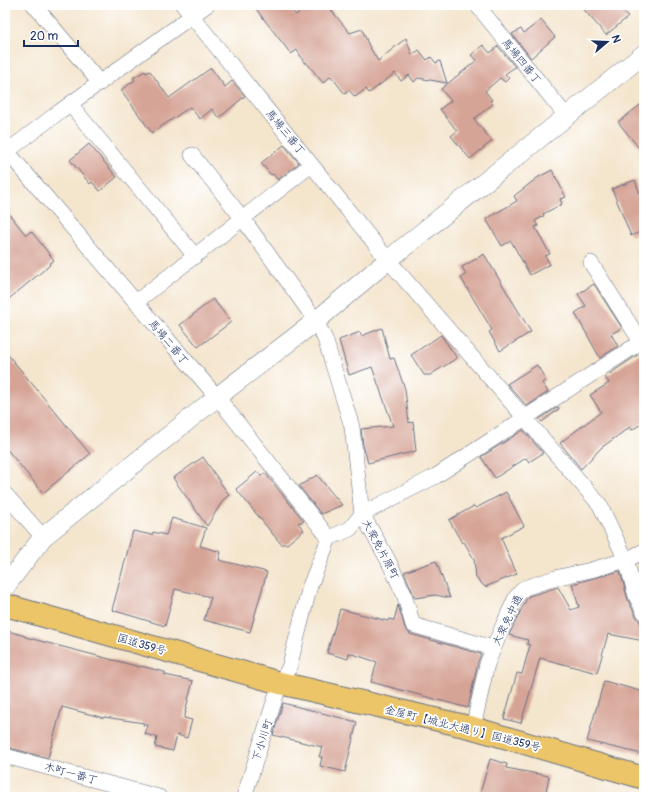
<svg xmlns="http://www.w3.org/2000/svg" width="649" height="802" font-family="Pangolin,'Klee One',sans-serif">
	<rect width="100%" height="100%" fill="#fff"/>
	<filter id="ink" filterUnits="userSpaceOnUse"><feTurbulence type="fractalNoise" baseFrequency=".025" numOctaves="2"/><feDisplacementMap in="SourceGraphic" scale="8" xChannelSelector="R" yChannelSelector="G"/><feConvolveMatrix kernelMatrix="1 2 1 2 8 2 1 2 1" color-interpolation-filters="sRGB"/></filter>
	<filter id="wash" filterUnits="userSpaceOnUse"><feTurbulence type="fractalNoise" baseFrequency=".012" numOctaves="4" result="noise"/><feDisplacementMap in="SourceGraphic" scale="16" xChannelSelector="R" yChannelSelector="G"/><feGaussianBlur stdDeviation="0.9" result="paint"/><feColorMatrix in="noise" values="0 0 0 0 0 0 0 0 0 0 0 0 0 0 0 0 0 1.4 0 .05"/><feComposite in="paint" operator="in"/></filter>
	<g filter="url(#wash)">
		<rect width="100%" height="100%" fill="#f4e5cd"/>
		<g id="blocks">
			<!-- building -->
			<g fill="#d6a496">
				<path d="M253,5H288L296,15L308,5H327L350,33L362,29L369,46L378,61L406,38L412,55L419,50L427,60L431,57L436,63L440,61L447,83L418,78L414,82L409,75L401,81L395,73L369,93L366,89L355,97L349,90L345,94L331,76L323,83L306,62L305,64L297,50L291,54Z"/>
				<path d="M580,5H618L628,17L606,35Z"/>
				<path d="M541,20L555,37L531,58L512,34L521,29L524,33Z"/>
				<path d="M483,45L490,53L498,46L515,67L505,74L509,78L505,82L500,78L485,91L492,100L490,101L493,104L474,119L492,141L470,159L451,136L457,131L440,109L451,101L441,89L477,60L471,55Z"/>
				<path d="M211,68L225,87L232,81L245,96L219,118L212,109L200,119L190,107L152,133L121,90L135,80L133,78L145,71L146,73L150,71L169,98Z"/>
				<path d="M644,102V154L618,122Z"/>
				<path d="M89,144L117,177L100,191L92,182L90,184L70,160Z"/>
				<path d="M284,145L299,163L278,180L273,174L271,175L261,163Z"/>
				<path d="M552,170L566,197L560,199L562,204L543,214L544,216L535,221L538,226L535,227L550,254L545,256L550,264L530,275L511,241L502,246L486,219L517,201L514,196L537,178Z"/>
				<path d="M635,180L644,206V230L631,236L612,189Z"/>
				<path d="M5,209L26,235L31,231L54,260L49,264L50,265L5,302Z"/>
				<path d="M484,254L531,332L500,351L489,332L492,330L461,278L466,274L462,267Z"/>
				<path d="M594,284L622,328L611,334L618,346L600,358L575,313L586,306L578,294Z"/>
				<path d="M213,299L231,322L198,347L180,325Z"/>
				<path d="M382,328L390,359L394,358L405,389L409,423L413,422L416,451L368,463L363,445L361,429L393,426L372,367L349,375L339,340L360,332L361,336Z"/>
				<path d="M441,335L457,358L430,375H424L411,355Z"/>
				<path d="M5,351L90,454L43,493L5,447Z"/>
				<path d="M639,354L644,362V422L632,430L630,427L601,448L581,469L560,443L601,412L590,395L609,383L605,377Z"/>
				<path d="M537,365L546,380L542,383L548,392L527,406L507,384Z"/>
				<path d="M558,407L559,409L542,422L539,419Z"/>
				<path d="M523,430L543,453L529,462L526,458L495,478L481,457Z"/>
				<path d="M203,457L229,495L224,499L207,526L173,478Z"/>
				<path d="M257,472L261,476L265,473L304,521L298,523L304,530L287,544H281L236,489Z"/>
				<path d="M317,475L342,505L321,514L299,486Z"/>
				<path d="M506,492L524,526L501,538L517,574L485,587L476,578L474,559L464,542L462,543L449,520L474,506L476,508Z"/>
				<path d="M172,518L206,528L200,546L221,552L219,560L267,572L250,632L204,620L211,597L175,589L165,626L112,610L133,531L152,535L153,532L166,535Z"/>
				<path d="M436,561L450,598L435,595L415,598L404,572Z"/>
				<path d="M620,571L628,600L636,616L639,620L644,631V641L608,634L597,673L540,658L521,723L504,719L517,673L522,674L530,645L527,644L528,640L509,635L526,600L529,596L558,587L571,610L579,607L572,584Z"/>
				<path d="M398,605L405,628L410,634L481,654L478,662L468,708L371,682L377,662L349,653L348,659L327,653L340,609L388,621L389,619L394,620Z"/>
				<path d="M5,630L25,636V637L140,667L141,666L165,672V675L193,681L185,712H186L184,718L192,720L187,738L177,735L173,751L155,747L157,737L145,734L148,725H143L144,723L104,717V718L62,707L48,758L5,747Z"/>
				<path d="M604,681L644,692V744L642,754L587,741Z"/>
				<path d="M283,703L357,722L345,772L320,766L322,757H319L322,747L273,735Z"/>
				<path d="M490,759L507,764L506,768L549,776L545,797H479Z"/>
			</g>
		</g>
	</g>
	<g filter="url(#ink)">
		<use href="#blocks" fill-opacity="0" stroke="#676f85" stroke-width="1"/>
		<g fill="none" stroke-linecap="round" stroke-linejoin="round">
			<!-- minor casing -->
			<g stroke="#676f85" stroke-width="16">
				<g id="minor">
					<path d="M34,5L100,83"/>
					<path d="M183,5L388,260L600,505L626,560L636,596L644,612"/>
					<path d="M477,5L567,117"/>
					<path d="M70,104L195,256"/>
					<path d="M5,149L217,397L329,538"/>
					<path d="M5,153L59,112L207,5"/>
					<path d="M192,155L243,219L316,321L325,339L352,427L362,514L387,558L404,594L413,625L493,648"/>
					<path d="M591,263L641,342"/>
					<path d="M136,302L311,165"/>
					<path d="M5,494L43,537"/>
					<path d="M473,728L487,664L505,621L516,597L524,588L555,578L591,570L626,560L644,551"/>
					<path d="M5,756L159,797"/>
					<path d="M244,797L280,683L289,668L310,586L329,538L350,529L362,514L436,476L644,340"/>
				</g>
			</g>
			<!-- tertiary casing -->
			<g stroke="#676f85" stroke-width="20">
				<path id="tertiary" d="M5,587L43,537L217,397L316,321L388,260L644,54"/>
			</g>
			<!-- trunk casing -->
			<g stroke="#676f85" stroke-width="24">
				<path id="trunk" d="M5,605L280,683L473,728L644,778"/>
			</g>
			<!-- minor -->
			<use href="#minor" stroke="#fff" stroke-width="15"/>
			<!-- tertiary -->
			<use href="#tertiary" stroke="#fff" stroke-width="19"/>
			<!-- trunk -->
			<use href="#trunk" stroke="#ecc569" stroke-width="22"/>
		</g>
	</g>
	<g text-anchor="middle" stroke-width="3.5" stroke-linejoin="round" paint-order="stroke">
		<!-- street labels -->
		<g font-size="11" fill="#1b2f5e" stroke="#fff">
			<text transform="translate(522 61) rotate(51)" y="4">馬場四番丁</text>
			<text transform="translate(286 132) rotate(51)" y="4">馬場三番丁</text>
			<text transform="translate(169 342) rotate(50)" y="4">馬場二番丁</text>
			<text transform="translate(381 549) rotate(62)" y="4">大衆免片原町</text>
			<text transform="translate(507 620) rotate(-64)" y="4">大衆免中通</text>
			<text transform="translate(142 644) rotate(16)" y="4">国道359号</text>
			<text transform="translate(463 728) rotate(14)" y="4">金屋町【城北大通り】国道359号</text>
			<text transform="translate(262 740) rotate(-72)" y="4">下小川町</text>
			<text transform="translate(71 773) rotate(15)" y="4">木町一番丁</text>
		</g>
	</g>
	<!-- margin -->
	<rect width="649" height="802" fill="none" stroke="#fff" stroke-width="20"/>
	<!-- north arrow -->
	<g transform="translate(607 42) rotate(71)" stroke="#ffffff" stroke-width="3" paint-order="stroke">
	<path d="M0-3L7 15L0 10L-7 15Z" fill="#1b2f5e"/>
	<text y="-6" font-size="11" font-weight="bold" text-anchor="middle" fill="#1b2f5e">N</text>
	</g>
	<!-- scale -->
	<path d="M24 40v6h54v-6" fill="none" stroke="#1b2f5e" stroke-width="2"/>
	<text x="30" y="40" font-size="12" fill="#1b2f5e" stroke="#ffffff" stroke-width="3" paint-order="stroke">20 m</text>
</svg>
